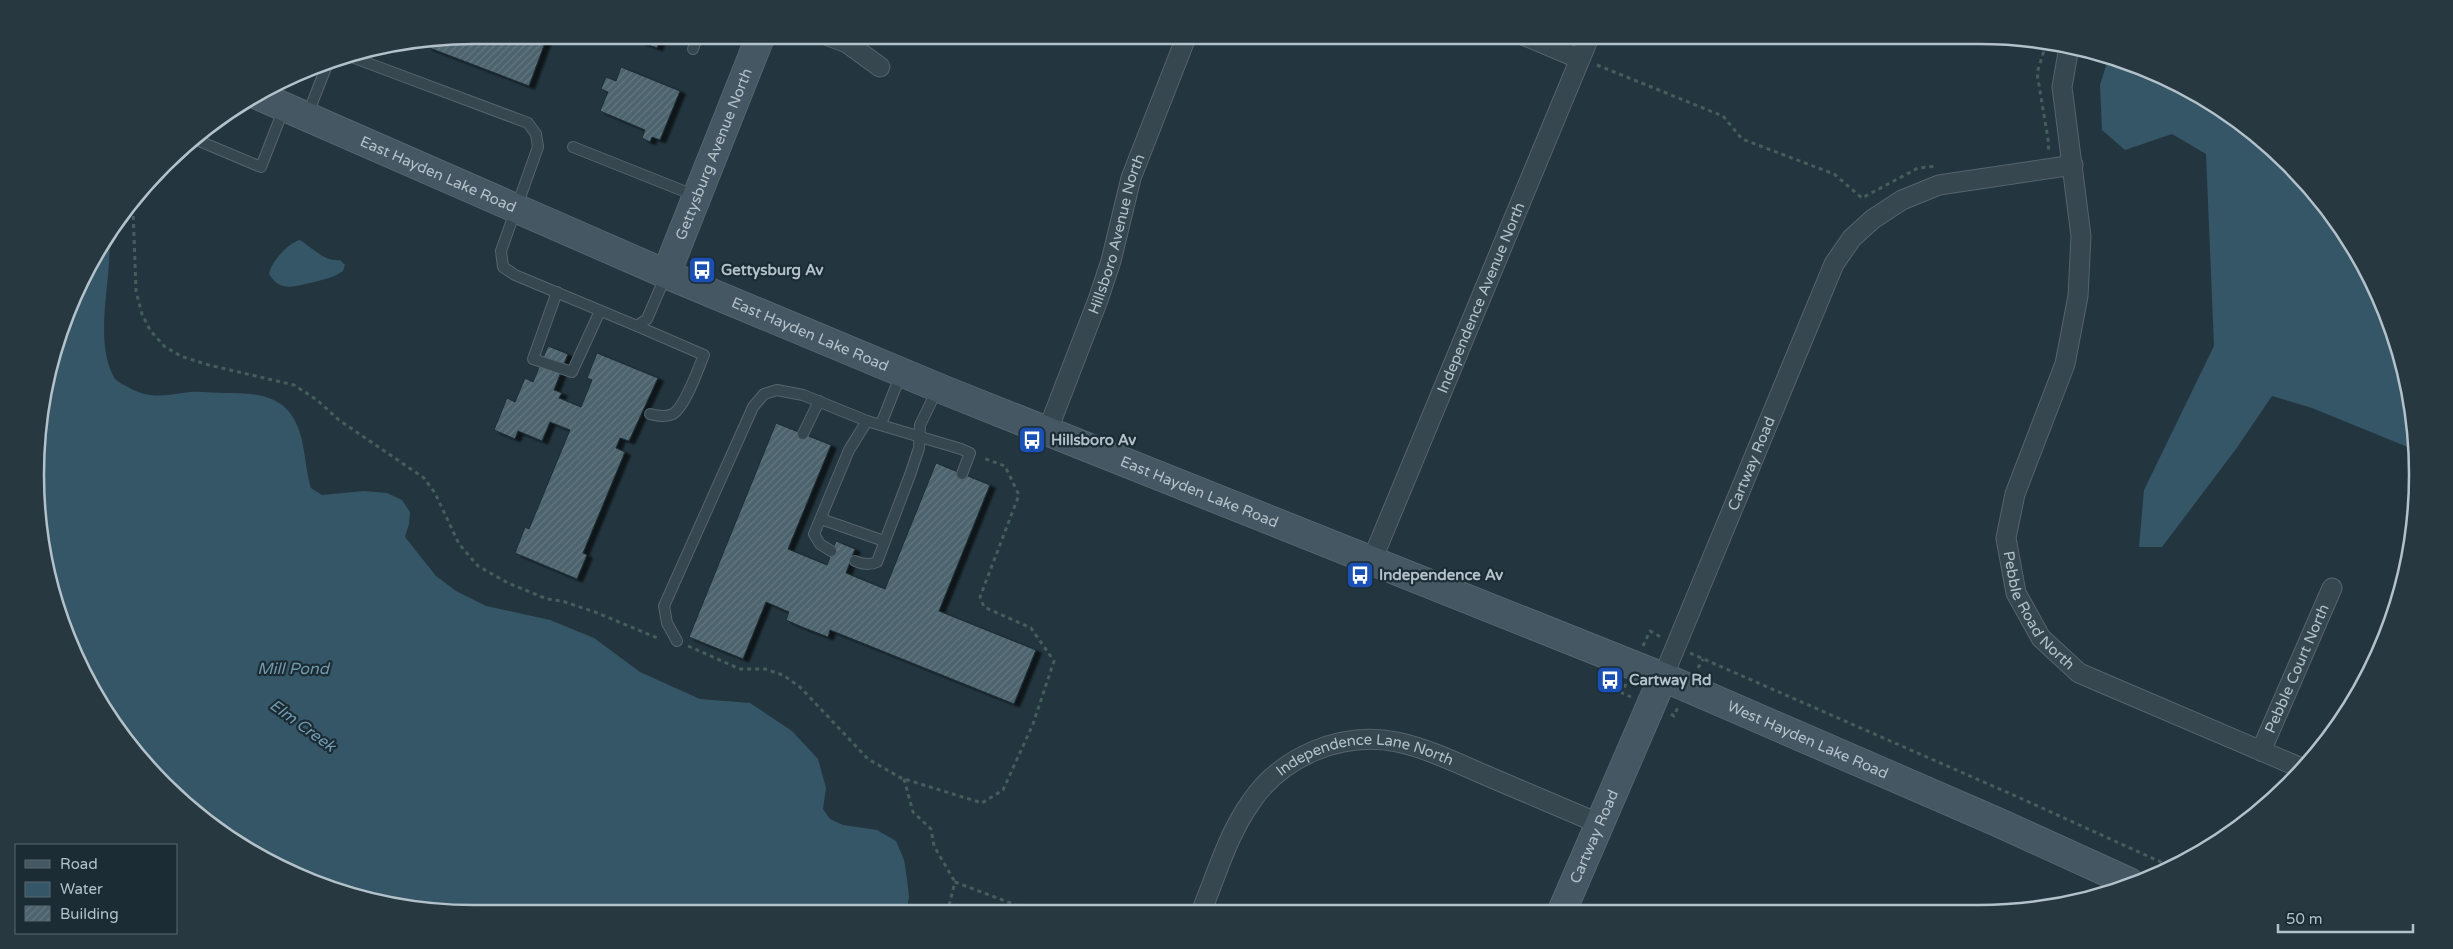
<svg xmlns="http://www.w3.org/2000/svg" width="2453" height="949" font-family="'Varela Round',sans-serif">
	<defs>
		<pattern id="building-hatch" width="6" height="6" patternUnits="userSpaceOnUse" patternTransform="scale(1.25)"><rect width="6" height="6" fill="#4d636d"/><path d="M-1 1l2-2M0 6l6-6M5 7l2-2" fill="none" stroke="#647880"/></pattern>
		<filter id="shadow"><feDropShadow dx="5.5" dy="3" stdDeviation="1" flood-color="#0009"/></filter>
	</defs>
	<rect width="100%" height="100%" fill="#23363f"/>
	<!-- water -->
	<g fill="#355667">
		<path d="M2109,56L2173,80L2246,126L2309,185L2359,255L2395,333L2414,417L2415,450L2312,408L2272,396L2236,449L2162,547H2139L2144,490L2214,346L2206,154L2172,134L2125,150L2102,130L2100,85Z"/>
		<path d="M109,236C113,279 92,340 115,379C118,382 124,385 128,387C149,400 167,395 190,392C201,391 213,393 224,393C249,393 280,393 294,419C306,441 304,465 311,488L322,495L364,491L387,493L402,500L410,512L409,524L405,537L436,576L456,591L486,606L550,620L594,638L640,672L671,686L700,699L750,703L792,731L818,759L826,788L823,809L830,819L843,825L877,830L896,841L904,860L907,879L909,897L906,913L474,914L360,899L280,869L207,823L109,718L69,643L44,561L39,417L58,333L94,255Z"/>
		<path d="M300,240C313,248 324,262 340,260L345,265L343,271C333,278 325,279 314,282C296,286 280,293 269,274C271,262 288,243 300,240Z"/>
	</g>
	<!-- building -->
	<g fill="url(#building-hatch)" stroke="#1e2e36" filter="url(#shadow)">
		<path d="M474,35H533L546,40L529,86L427,47L429,43Z"/>
		<path d="M624,35H662L657,48Z"/>
		<path d="M621,67L680,91L660,140L652,137L650,142L642,138L645,130L600,111L608,92L601,89L606,77L616,81Z"/>
		<path d="M548,346L568,354L554,390L562,393L559,398L581,407L592,380L587,378L597,353L658,378L629,441L620,438L616,448L625,452L583,553L587,555L577,579L515,553L525,527L529,529L570,430L550,422L542,441L518,431L515,439L494,430L507,398L515,402L525,378L533,382Z"/>
		<path d="M776,423L831,445L788,549L827,565L836,541L855,549L846,573L885,589L936,463L990,485L939,611L1036,650L1014,704L830,630L828,637L802,627L786,620L789,612L766,602L743,659L689,637Z"/>
	</g>
	<g fill="none" stroke-linecap="round" stroke-linejoin="round">
		<!-- lane casing -->
		<g stroke="#55646d" stroke-width="12">
			<g id="lane">
				<path d="M693,49L698,35"/>
				<path d="M349,56L528,123L536,134L538,147L501,251L503,267L515,275L637,326L647,319L666,275"/>
				<path d="M307,116L329,60"/>
				<path d="M192,138L261,167L284,108"/>
				<path d="M573,147L696,196"/>
				<path d="M557,292L533,359L572,372L600,311"/>
				<path d="M637,326L704,355C698,369 685,407 673,414C666,417 657,416 650,414"/>
				<path d="M881,424L901,374"/>
				<path d="M803,434L819,401"/>
				<path d="M821,519L884,541"/>
				<path d="M831,551L820,544L814,534L849,450L867,421"/>
				<path d="M855,561C862,564 869,566 877,562L910,475L919,448L920,425L938,388"/>
				<path d="M677,641L667,623L664,606L753,407L764,394L777,390L803,395L867,421L961,449L970,453L962,474"/>
			</g>
		</g>
		<!-- street casing -->
		<g stroke="#55646d" stroke-width="21">
			<g id="street">
				<path d="M826,35L847,43L880,67"/>
				<path d="M1523,35L1580,59"/>
				<path id="s1" d="M2069,47L2062,87L2081,236L2078,296L2065,364L2015,494L2006,538L2016,593L2041,638L2079,673L2299,767"/>
				<path id="s2" d="M1047,432L1098,300L1111,261L1131,178L1187,35"/>
				<path id="s3" d="M1372,560L1590,35"/>
				<path id="s4" d="M1663,677L1834,264L1852,238L1873,219L1902,200L1939,185L2073,165"/>
				<path id="s5" d="M2261,751L2332,588"/>
				<path id="s6" d="M1201,912C1216,876 1228,834 1251,802C1282,756 1342,731 1397,742C1430,749 1461,765 1492,778C1528,793 1564,809 1600,824"/>
			</g>
		</g>
		<!-- secondary casing -->
		<g stroke="#55646d" stroke-width="30">
			<g id="secondary">
				<path id="s7" d="M255,94L666,274L939,388L1663,677L1995,821L2129,882"/>
				<path id="s8" d="M666,274L761,35"/>
				<path id="s9" d="M1562,911L1663,677"/>
			</g>
		</g>
		<!-- path -->
		<g stroke="#455e5b" stroke-width="3" stroke-dasharray="4 4" stroke-linecap="butt">
			<path d="M2046,44L2037,73L2049,145L2048,150"/>
			<path d="M1597,65L1723,116L1742,139L1834,174L1862,198L1918,168L1937,166"/>
			<path d="M133,208L136,291L142,314L150,330L165,347L183,357L209,365L294,385L317,400L339,420L424,478L435,493L459,544L478,566L508,583L547,599L562,601L595,612L660,639"/>
			<path d="M688,646L740,669H765L783,675L800,687L868,759L901,778L982,803L1003,790L1033,724L1054,661L1031,628L984,607L980,597L1019,495L1005,466L983,458"/>
			<path d="M1643,646L1650,631L1661,637"/>
			<path d="M1690,653L2020,798L2174,868"/>
			<path d="M1698,668L1703,659"/>
			<path d="M1626,684L1622,693L1631,697"/>
			<path d="M1671,714L1674,716L1678,707"/>
			<path d="M904,779L913,812L931,829L934,846L955,882"/>
			<path d="M947,913L955,882L1037,913"/>
		</g>
		<!-- lane -->
		<use href="#lane" stroke="#37474f" stroke-width="10"/>
		<!-- street -->
		<use href="#street" stroke="#37474f" stroke-width="19"/>
		<!-- secondary -->
		<use href="#secondary" stroke="#455762" stroke-width="28"/>
	</g>
	<!-- icons -->
	<defs>
		<g id="bus-square" transform="scale(1.4375)"><rect x="-9" y="-9" width="18" height="18" rx="4" fill="#1a4fb4" stroke="#1c2c34"/><path d="M-5-6H5V4H4V6H2V4H-2V6H-4V4H-5ZM-3.5-4V0h7V-4ZM-3.5 1.2v1.5H-2V1.2ZM2 1.2v1.5H3.5V1.2Z" fill="#fff"/></g>
	</defs>
	<g fill-rule="evenodd">
		<use href="#bus-square" x="702" y="270"/>
		<use href="#bus-square" x="1032" y="440"/>
		<use href="#bus-square" x="1360" y="575"/>
		<use href="#bus-square" x="1610" y="680"/>
	</g>
	<g text-anchor="middle" stroke-width="4.5" stroke-linejoin="round" paint-order="stroke">
		<!-- street labels -->
		<g font-size="15" fill="#b3c1ca" stroke="#1c2c34">
			<text dy="5" stroke="none"><textPath href="#s8" startOffset="129">Gettysburg Avenue North</textPath></text>
			<text dy="5" stroke="none"><textPath href="#s7" startOffset="200">East Hayden Lake Road</textPath></text>
			<text dy="5" stroke="none"><textPath href="#s2" startOffset="210">Hillsboro Avenue North</textPath></text>
			<text dy="5" stroke="none"><textPath href="#s3" startOffset="284">Independence Avenue North</textPath></text>
			<text dy="5" stroke="none"><textPath href="#s7" startOffset="605">East Hayden Lake Road</textPath></text>
			<text dy="5" stroke="none"><textPath href="#s4" startOffset="231">Cartway Road</textPath></text>
			<text dy="5" stroke="none"><textPath href="#s7" startOffset="1025">East Hayden Lake Road</textPath></text>
			<text dy="5" stroke="none"><textPath href="#s1" startOffset="586">Pebble Road North</textPath></text>
			<text dy="5" stroke="none"><textPath href="#s5" startOffset="90">Pebble Court North</textPath></text>
			<text dy="5" stroke="none"><textPath href="#s7" startOffset="1682">West Hayden Lake Road</textPath></text>
			<text dy="5" stroke="none"><textPath href="#s6" startOffset="254">Independence Lane North</textPath></text>
			<text dy="5" stroke="none"><textPath href="#s9" startOffset="81">Cartway Road</textPath></text>
		</g>
		<!-- poi labels -->
		<g font-size="15" font-weight="bold" fill="#b3c1ca" stroke="#1c2c34" text-anchor="start">
			<text x="721" y="275">Gettysburg Av</text>
			<text x="1051" y="445">Hillsboro Av</text>
			<text x="1379" y="580">Independence Av</text>
			<text x="1629" y="685">Cartway Rd</text>
		</g>
		<!-- water labels -->
		<g font-size="16" font-style="italic" fill="#719aaf" stroke="#1c2c34">
			<text x="293" y="674">Mill Pond</text>
			<text transform="translate(303 725) rotate(36)" y="6">Elm Creek</text>
		</g>
	</g>
	<!-- crop -->
	<path d="M0 0H2453V949H0ZM474 44H1979A430 430 0 0 1 2409 474V475A430 430 0 0 1 1979 905H474A430 430 0 0 1 44 475V474A430 430 0 0 1 474 44Z" fill="#283840" fill-rule="evenodd"/>
	<path fill="none" stroke="#b3c1ca" stroke-width="2.5" d="M474 44H1979A430 430 0 0 1 2409 474V475A430 430 0 0 1 1979 905H474A430 430 0 0 1 44 475V474A430 430 0 0 1 474 44Z"/>
	<!-- legend -->
	<rect x="15" y="844" width="162" height="90" fill="#1c2c34" stroke="#586870"/>
	<rect x="25" y="860" width="25" height="8" fill="#455762" stroke="#586870"/>
	<text x="60" y="869" font-size="15" fill="#b3c1ca">Road</text>
	<rect x="25" y="882" width="25" height="15" fill="#355667" stroke="#586870"/>
	<text x="60" y="894" font-size="15" fill="#b3c1ca">Water</text>
	<rect x="25" y="906" width="25" height="15" fill="url(#building-hatch)" stroke="#586870"/>
	<text x="60" y="919" font-size="15" fill="#b3c1ca">Building</text>
	<!-- scale -->
	<path d="M2278 924v8h135v-8" fill="none" stroke="#b3c1ca" stroke-width="2.5"/>
	<text x="2286" y="924" font-size="15" fill="#b3c1ca" stroke="#1c2c34" stroke-width="4" paint-order="stroke">50 m</text>
</svg>
